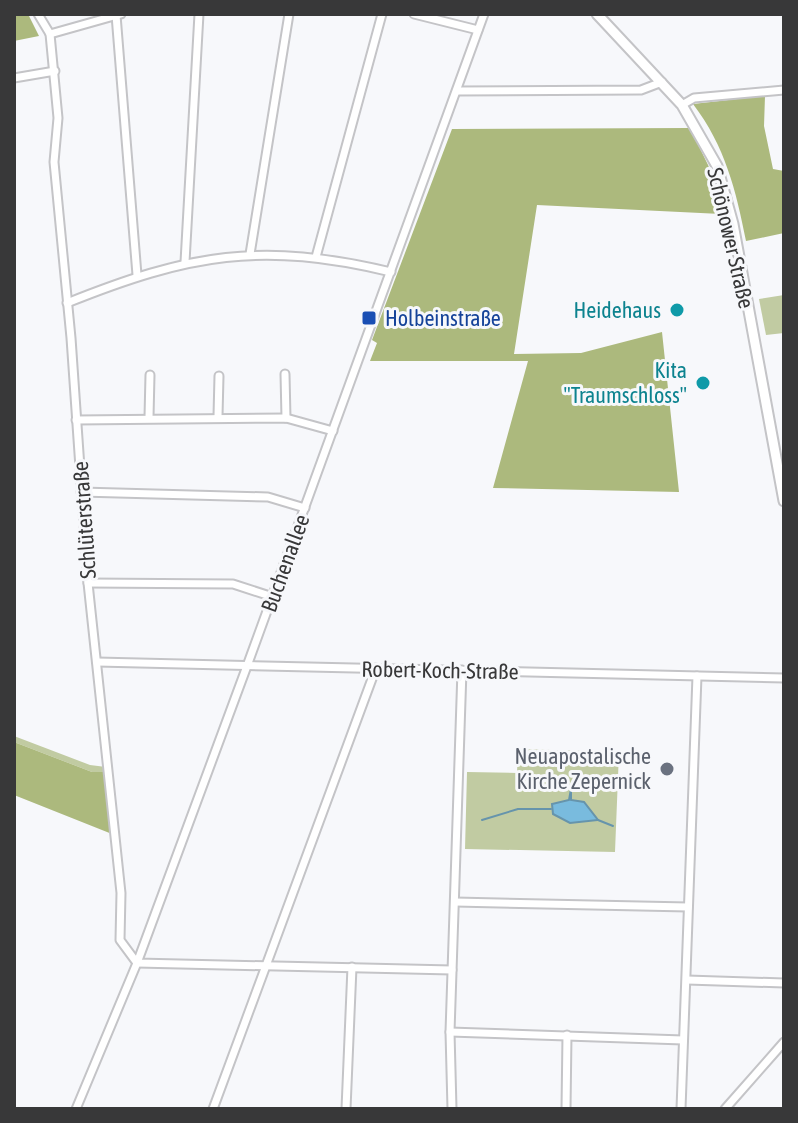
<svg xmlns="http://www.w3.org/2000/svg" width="798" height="1123" font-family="'Asap Condensed',sans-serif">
	<rect width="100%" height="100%" fill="#f7f8fb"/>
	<!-- green -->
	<g fill="#c1cba2">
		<path d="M784,295V333L766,335L759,299Z"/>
		<path d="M14,736L90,765L106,767V772H92L14,742Z"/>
		<path d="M518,749L619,752L615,852L465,849L467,772L517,773Z"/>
	</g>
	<!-- forest -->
	<g fill="#acb97d">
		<path d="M14,14H28L39,36L14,41Z"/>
		<path d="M765,96L764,126L773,169L784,171V233L746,241C736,190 725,146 693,104Z"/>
		<path d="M690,128L709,167L721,214L537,205L514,354L581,353L662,332L679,492L493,488L528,361H370L377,343L372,340L452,129Z"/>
		<path d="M14,742L92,772H106L112,834L14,795Z"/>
	</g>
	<!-- water -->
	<path fill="#79bbde" stroke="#6694ac" stroke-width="2" d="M571,789V800L584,802L598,820L570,823L553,814L552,804L569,800Z"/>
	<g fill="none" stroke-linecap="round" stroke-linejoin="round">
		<!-- stream -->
		<g stroke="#6694ac" stroke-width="2">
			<path d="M482,820L518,809H551"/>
			<path d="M598,820L613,826"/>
		</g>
		<!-- minor casing -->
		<g stroke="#c4c4c7" stroke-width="11">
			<g id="minor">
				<path d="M38,14L50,34L121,14"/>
				<path d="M414,14L478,30"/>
				<path d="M116,15L137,275"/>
				<path d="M50,34L58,118L54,162L71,338L88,583L121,893L120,940L137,963L452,970"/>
				<path d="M14,78L55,71"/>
				<path d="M457,91L641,90L662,82"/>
				<path d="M682,105L694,98L784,90"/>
				<path d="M250,254L289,14"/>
				<path d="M316,257L382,14"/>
				<path d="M185,262L199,14"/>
				<path d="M67,303C189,254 261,241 391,272"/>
				<path d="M285,374L286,418"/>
				<path d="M218,416L219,376"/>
				<path d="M149,417L150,375"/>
				<path d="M76,420L286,418L333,431"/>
				<path d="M81,492L268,497L305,508"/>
				<path d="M88,583L233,584L273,597"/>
				<path d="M97,662L784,678"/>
				<path d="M455,902L688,907"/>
				<path d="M687,980L784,983"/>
				<path d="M450,1032L683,1040"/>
				<path d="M76,1109L137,963L247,666L484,14"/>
				<path d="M213,1109L376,668"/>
				<path d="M346,1109L352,967"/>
				<path d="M452,1109L450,1032L462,670"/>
				<path d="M566,1109L567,1035"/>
				<path d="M681,1109L697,676"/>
				<path d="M725,1109L784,1042"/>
			</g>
		</g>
		<!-- tertiary casing -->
		<g stroke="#c4c4c7" stroke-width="13">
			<path id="tertiary" d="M597,14L682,105L717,166L733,224L784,501"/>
		</g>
		<!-- minor -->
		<use href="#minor" stroke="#fff" stroke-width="7"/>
		<!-- tertiary -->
		<use href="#tertiary" stroke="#fff" stroke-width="9"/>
	</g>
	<!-- markers -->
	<g fill="#0f9aa8" stroke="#f7f8fb" stroke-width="3">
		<circle cx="677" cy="310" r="8"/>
		<circle cx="703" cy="383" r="8"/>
	</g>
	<rect fill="#1a4fb4" stroke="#f7f8fb" stroke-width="3" x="361" y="310" width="16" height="16" rx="4"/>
	<circle fill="#6b7280" stroke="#f7f8fb" stroke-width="3" cx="667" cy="769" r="8"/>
	<g text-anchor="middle" stroke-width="6" stroke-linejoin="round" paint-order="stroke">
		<!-- street labels -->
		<g font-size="22" fill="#383839" stroke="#f7f8fb">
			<text transform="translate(731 238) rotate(77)" y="8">Schönower Straße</text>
			<text transform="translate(84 520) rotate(-94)" y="8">Schlüterstraße</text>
			<text transform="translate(285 563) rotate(-70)" y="8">Buchenallee</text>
			<text transform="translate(440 670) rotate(1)" y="8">Robert-Koch-Straße</text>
		</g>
		<!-- culture labels -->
		<g font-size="22" fill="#0d838f" stroke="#f7f8fb" text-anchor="end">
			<text x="661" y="318">Heidehaus</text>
			<text x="687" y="378">Kita<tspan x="687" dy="25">"Traumschloss"</tspan></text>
		</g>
		<!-- transit labels -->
		<g font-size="22" fill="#164399" stroke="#f7f8fb" text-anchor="start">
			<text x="385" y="326">Holbeinstraße</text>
		</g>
		<!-- worship labels -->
		<g font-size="22" fill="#5b616d" stroke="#f7f8fb" text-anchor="end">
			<text x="651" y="764">Neuapostalische<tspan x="651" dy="25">Kirche Zepernick</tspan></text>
		</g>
	</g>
	<!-- border -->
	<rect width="798" height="1123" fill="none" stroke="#383839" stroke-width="32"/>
</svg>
